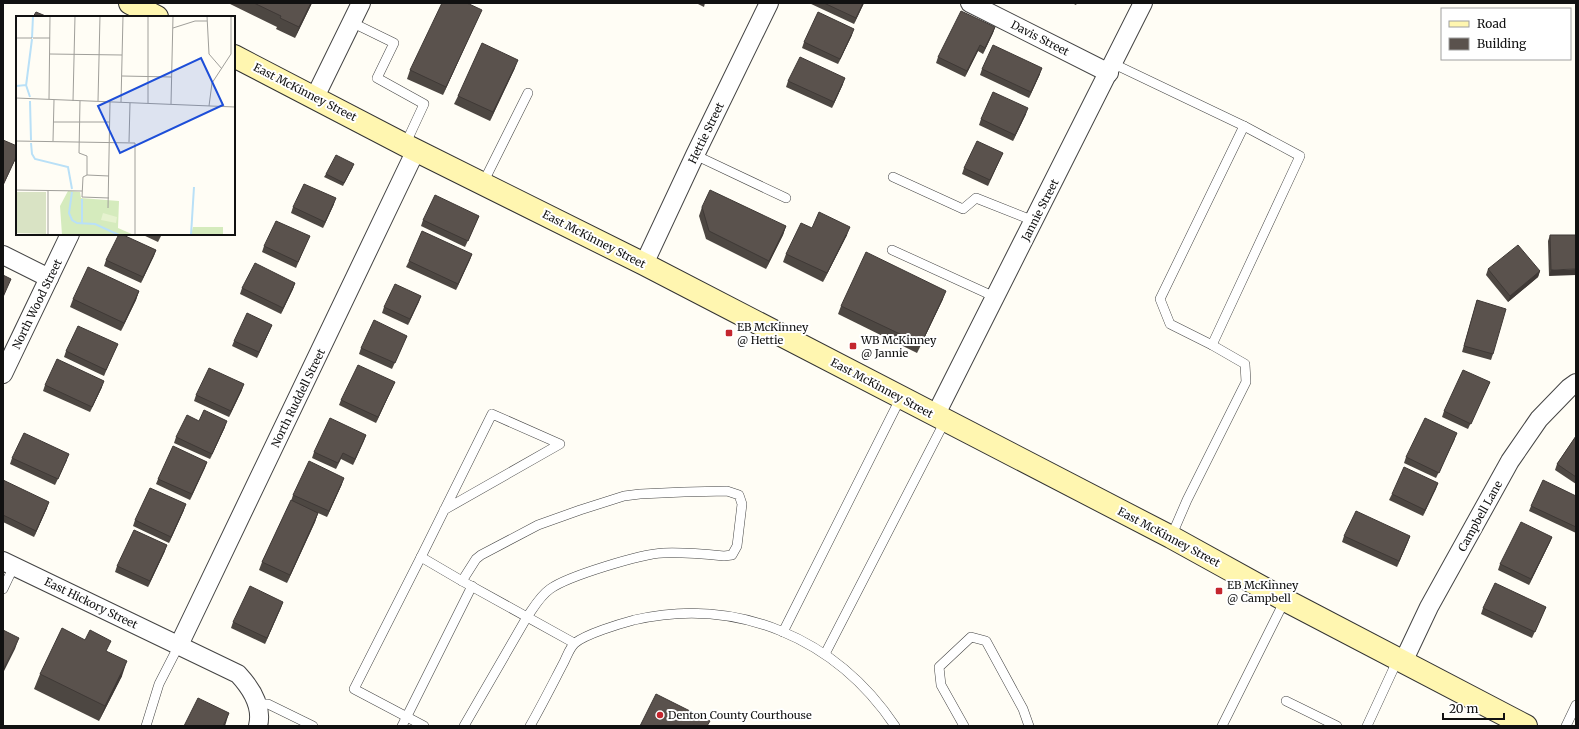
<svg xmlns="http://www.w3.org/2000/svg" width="1579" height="729" font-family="Merriweather,serif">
	<rect width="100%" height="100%" fill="#fffdf5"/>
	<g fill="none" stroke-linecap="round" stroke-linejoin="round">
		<!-- service casing -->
		<g stroke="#444" stroke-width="10">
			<g id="service">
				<path d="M351,22L394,43L377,78L424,104L405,145"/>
				<path d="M1114,64L1244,126L1160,299L1170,324L1212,345L1245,364L1246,382L1187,500L1171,537"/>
				<path d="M695,155L786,198"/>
				<path d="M893,177L963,209L976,198L1034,221"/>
				<path d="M483,183L528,93"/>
				<path d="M892,250L995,297"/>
				<path d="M1212,345L1300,156L1244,126"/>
				<path d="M444,510L560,444L492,414L421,557L462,581"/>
				<path d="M421,557L354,689L424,726"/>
				<path d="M3,589L14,566"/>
				<path d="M783,632L901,397"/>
				<path d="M825,654L945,421"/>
				<path d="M1286,701L1337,726"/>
				<path d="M258,704H268L313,726"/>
				<path d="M146,726L159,684L179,645"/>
				<path d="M402,726L472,586"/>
				<path d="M464,726L527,617C534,607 540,596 550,589C568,576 641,554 663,553C684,552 704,554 724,556L732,555L737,546L742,504L739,495L727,491L684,492L640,494L624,496L580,510L538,525L481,555L476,559L462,581L574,643"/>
				<path d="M530,726C542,705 553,683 564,662C567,656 570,647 575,643C586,634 619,624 634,620C737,596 836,638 895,726"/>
				<path d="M964,726L941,685L939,667L971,637L986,641L1023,709L1029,726"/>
				<path d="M1222,726L1285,600"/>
				<path d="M1367,726L1398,659"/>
				<path d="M1566,726L1576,705"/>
			</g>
		</g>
		<!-- minor casing -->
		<g stroke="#444" stroke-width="20">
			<g id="minor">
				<path d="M970,3L1109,73"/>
				<path d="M315,97L361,3"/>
				<path d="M3,255L49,278"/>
				<path d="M644,264L695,155L769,3"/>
				<path d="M3,374L70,234"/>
				<path d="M935,416L1143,3"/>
				<path d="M3,561L238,674C251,688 263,706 258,726"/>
				<path d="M179,645L416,150"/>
				<path d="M1403,662L1429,607L1510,461L1539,419L1569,388L1576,383"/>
			</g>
		</g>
		<!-- secondary casing -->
		<g stroke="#333" stroke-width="24">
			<g id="secondary">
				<path d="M130,3L157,17"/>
				<path d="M234,56L405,145L644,264L1171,537L1285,600L1526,726"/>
			</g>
		</g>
		<!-- service -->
		<use href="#service" stroke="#fff" stroke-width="9"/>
		<!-- minor -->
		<use href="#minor" stroke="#fff" stroke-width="18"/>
		<!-- secondary -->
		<use href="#secondary" stroke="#fff6b0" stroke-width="22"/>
	</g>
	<!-- wall -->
	<g fill="#4d4742">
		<path d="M228,3H312L295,38L276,29L277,27Z"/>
		<path d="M696,3H705L704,7Z"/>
		<path d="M809,3H864L854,24Z"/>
		<path d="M1072,3H1077L1076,5Z"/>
		<path d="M478,18L443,95L407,79L410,70Z"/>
		<path d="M995,27L993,33L983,54L978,51L965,77L936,63L938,57Z"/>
		<path d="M852,35L838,64L802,48L804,42Z"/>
		<path d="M515,68L490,121L454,104L458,96Z"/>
		<path d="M982,69L1040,74L1029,98L980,75Z"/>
		<path d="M788,81L843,84L832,108L786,87Z"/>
		<path d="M1026,114L1013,141L979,125L981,119Z"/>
		<path d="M1003,153L988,186L962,174L964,168Z"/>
		<path d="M353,167L343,186L324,177L326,174Z"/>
		<path d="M334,204L323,228L291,213L293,207Z"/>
		<path d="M702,207L786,226L783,235L766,269L706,239L699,216Z"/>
		<path d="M479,216L465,247L421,226L423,220Z"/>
		<path d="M812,228L847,235L823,282L783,262L786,254Z"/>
		<path d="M141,234H162L158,242Z"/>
		<path d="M1550,235H1576L1549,276L1548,241Z"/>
		<path d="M307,242L296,268L262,252L264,246Z"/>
		<path d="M156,250L141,283L104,266L106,260Z"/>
		<path d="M472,254L456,290L406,267L409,261Z"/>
		<path d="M1488,269L1540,271L1538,277L1508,302L1486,275Z"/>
		<path d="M295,283L293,289L281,314L240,294L242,288Z"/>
		<path d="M139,291L136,300L121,331L70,307L73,299Z"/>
		<path d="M421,296L408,325L382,313L384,307Z"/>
		<path d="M943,299L917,353L838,314L841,306Z"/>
		<path d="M1477,300L1493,354L1491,360L1462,352Z"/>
		<path d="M272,325L257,358L232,346L234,341Z"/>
		<path d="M407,336L392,369L359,354L361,348Z"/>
		<path d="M115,350L104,376L64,357L66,351Z"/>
		<path d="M395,382L376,423L339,405L341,400Z"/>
		<path d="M1490,382L1468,429L1442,417L1444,411Z"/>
		<path d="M45,385L102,387L90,412L43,391Z"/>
		<path d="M242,390L229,417L194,401L196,395Z"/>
		<path d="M225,427L210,459L174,443L176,437Z"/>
		<path d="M366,435L353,465L341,459L336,469L312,458L314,452Z"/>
		<path d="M1576,436V484L1555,470L1557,464Z"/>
		<path d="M1455,439L1436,478L1404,463L1406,457Z"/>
		<path d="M12,458L67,460L55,485L10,464Z"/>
		<path d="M207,462L190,500L156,484L158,479Z"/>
		<path d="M3,480L47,508L34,537L3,522Z"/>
		<path d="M1438,483L1423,516L1389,500L1392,494Z"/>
		<path d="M342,484L327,517L318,513L315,522L287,583L259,570L262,562L291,501L293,495Z"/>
		<path d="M1576,496V533L1529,511L1531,506Z"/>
		<path d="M184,510L169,543L133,526L135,520Z"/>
		<path d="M1344,536H1410L1397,567L1342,542Z"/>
		<path d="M1552,537L1550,542L1529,585L1498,570L1500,564Z"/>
		<path d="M165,551L148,587L115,572L117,566Z"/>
		<path d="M283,602L265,644L231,628L233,622Z"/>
		<path d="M1546,607L1532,638L1481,614L1483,608Z"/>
		<path d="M107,652L122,676L99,721L34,689L40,674Z"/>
	</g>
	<!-- shaded-wall -->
	<g fill="#3f3936">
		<path d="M311,3H312L295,38L299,27Z"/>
		<path d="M863,3H864L854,24L856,18Z"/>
		<path d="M482,10L478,18L443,95L446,87Z"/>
		<path d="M995,27L993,33L983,54L985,48Z"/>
		<path d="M854,29L852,35L838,64L840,59Z"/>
		<path d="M980,45L978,51L965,77L967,71Z"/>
		<path d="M518,60L515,68L490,121L493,112Z"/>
		<path d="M1042,68L1040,74L1029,98L1031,92Z"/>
		<path d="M845,78L843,84L832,108L834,102Z"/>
		<path d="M1028,108L1026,114L1013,141L1015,135Z"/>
		<path d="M17,155V156L3,186V185Z"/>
		<path d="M336,198L334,204L323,228L325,222Z"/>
		<path d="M786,226L783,235L766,269L769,261Z"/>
		<path d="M850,227L847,235L823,282L827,273Z"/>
		<path d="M156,250L154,256L141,283L143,277Z"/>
		<path d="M472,254L470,260L456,290L458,284Z"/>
		<path d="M1576,269V275L1549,276L1551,270Z"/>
		<path d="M1540,271L1538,277L1508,302L1510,296Z"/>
		<path d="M295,283L293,289L281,314L283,308Z"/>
		<path d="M139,291L136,300L121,331L124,323Z"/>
		<path d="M946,291L943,299L917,353L921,344Z"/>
		<path d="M421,296L419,302L408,325L410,319Z"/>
		<path d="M272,325L270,330L257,358L259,352Z"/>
		<path d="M104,381L102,387L90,412L92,407Z"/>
		<path d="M395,382L392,388L376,423L378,417Z"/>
		<path d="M244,384L242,390L229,417L231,411Z"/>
		<path d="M227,421L225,427L210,459L212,454Z"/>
		<path d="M366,435L364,441L353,465L355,459Z"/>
		<path d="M207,462L205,468L190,500L192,494Z"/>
		<path d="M344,478L342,484L327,517L329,511Z"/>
		<path d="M1438,483L1436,489L1423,516L1425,510Z"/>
		<path d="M49,502L47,508L34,537L36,531Z"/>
		<path d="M186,504L184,510L169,543L171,537Z"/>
		<path d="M318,513L315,522L287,583L290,575Z"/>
		<path d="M1410,536L1408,542L1397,567L1399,561Z"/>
		<path d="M1552,537L1550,542L1529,585L1531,579Z"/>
		<path d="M167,545L165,551L148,587L150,581Z"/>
		<path d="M283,602L281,608L265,644L267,638Z"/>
		<path d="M19,638L15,649L3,673V670Z"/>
		<path d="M127,661L122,676L99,721L105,706Z"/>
		<path d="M229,713L225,726H223Z"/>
	</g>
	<!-- building -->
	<g fill="#5a524d" stroke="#3f3936">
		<path d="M254,3H311L299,27L280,18L281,16Z"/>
		<path d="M442,3H467L482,10L446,87L410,70Z"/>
		<path d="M824,3H863L856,18Z"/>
		<path d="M961,11L995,27L985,48L980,45L967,71L938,57Z"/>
		<path d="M36,12L48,17H33Z"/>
		<path d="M818,12L854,29L840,59L804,42Z"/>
		<path d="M482,43L518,60L493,112L458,96Z"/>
		<path d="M993,45L1042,68L1031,92L982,69Z"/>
		<path d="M800,57L845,78L834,102L788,81Z"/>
		<path d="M993,92L1028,108L1015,135L981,119Z"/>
		<path d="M3,140L17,146V155L3,185Z"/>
		<path d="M977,141L1003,153L990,180L964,168Z"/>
		<path d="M336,155L354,164L344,183L326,174Z"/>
		<path d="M304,184L336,198L325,222L293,207Z"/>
		<path d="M710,190L786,226L769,261L709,231L702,207Z"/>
		<path d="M435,195L479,216L468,241L423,220Z"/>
		<path d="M819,212L850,227L827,273L786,254L801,223L812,228Z"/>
		<path d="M276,221L310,236L298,262L264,246Z"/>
		<path d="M422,231L472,254L458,284L409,261Z"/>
		<path d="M119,234H121L156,250L143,277L106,260Z"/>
		<path d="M156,234H161L160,236Z"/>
		<path d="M1550,235H1576V269L1551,270Z"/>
		<path d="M1518,245L1540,271L1510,296L1488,269Z"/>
		<path d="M866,252L946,291L921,344L841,306Z"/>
		<path d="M255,263L295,283L283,308L242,288Z"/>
		<path d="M88,267L139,291L124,323L73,299Z"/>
		<path d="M3,275L11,279L3,297Z"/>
		<path d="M395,284L421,296L410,319L384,307Z"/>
		<path d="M1477,300L1506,309L1493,354L1464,346Z"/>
		<path d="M247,313L272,325L259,352L234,341Z"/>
		<path d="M374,320L407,336L395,363L361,348Z"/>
		<path d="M78,326L118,344L106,370L66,351Z"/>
		<path d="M57,359L104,381L92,407L45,385Z"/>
		<path d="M358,365L395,382L378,417L341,400Z"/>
		<path d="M209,368L244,384L231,411L196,395Z"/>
		<path d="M1463,370L1490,382L1471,424L1444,411Z"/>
		<path d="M204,410L227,421L212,454L176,437L187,415L199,421Z"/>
		<path d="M330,418L366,435L355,459L343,453L338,463L314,452Z"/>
		<path d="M1425,418L1457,433L1439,473L1406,457Z"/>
		<path d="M24,433L69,454L58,479L12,458Z"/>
		<path d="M1576,436V477L1557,464Z"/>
		<path d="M173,446L207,462L192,494L158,479Z"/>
		<path d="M309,461L344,478L329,511L293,495Z"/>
		<path d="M1404,467L1438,483L1425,510L1392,494Z"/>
		<path d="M3,480L49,502L36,531L3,515Z"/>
		<path d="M1543,480L1576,496V527L1531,506Z"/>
		<path d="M150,488L186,504L171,537L135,520Z"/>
		<path d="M291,500L318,513L290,575L262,562Z"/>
		<path d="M1356,511L1410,536L1399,561L1344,536Z"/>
		<path d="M1521,522L1552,537L1531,579L1500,564Z"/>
		<path d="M134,530L167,545L150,581L117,566Z"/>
		<path d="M1495,583L1546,607L1535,632L1483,608Z"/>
		<path d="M250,586L283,602L267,638L233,622Z"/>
		<path d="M62,628L85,640L90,630L111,641L106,651L127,661L105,706L40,674Z"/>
		<path d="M3,630L19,638L3,670Z"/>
		<path d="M656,694L710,721L707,726H640Z"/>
		<path d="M198,698L229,713L223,726H184Z"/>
	</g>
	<!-- markers -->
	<g fill="#c4262e" stroke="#fff" stroke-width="1.5">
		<rect x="725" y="329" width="8" height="8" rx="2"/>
		<rect x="849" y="342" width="8" height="8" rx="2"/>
		<rect x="1215" y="587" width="8" height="8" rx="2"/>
		<circle cx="660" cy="715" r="4"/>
	</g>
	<g text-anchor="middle" stroke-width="4" stroke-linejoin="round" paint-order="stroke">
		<!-- street labels -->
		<g font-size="11" fill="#111" stroke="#fff">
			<text transform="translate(1040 38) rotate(27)" y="4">Davis Street</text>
			<text transform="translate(305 92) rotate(27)" y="4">East McKinney Street</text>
			<text transform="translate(706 133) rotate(-64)" y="4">Hettie Street</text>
			<text transform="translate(1040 210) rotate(-63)" y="4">Jannie Street</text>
			<text transform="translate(594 239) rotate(27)" y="4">East McKinney Street</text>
			<text transform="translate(37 304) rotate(-64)" y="4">North Wood Street</text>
			<text transform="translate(882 388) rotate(28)" y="4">East McKinney Street</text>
			<text transform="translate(298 398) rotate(-64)" y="4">North Ruddell Street</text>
			<text transform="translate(1480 516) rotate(-61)" y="4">Campbell Lane</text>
			<text transform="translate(1169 537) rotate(28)" y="4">East McKinney Street</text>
			<text transform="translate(91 603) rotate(26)" y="4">East Hickory Street</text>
		</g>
		<!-- poi labels -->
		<g font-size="11" fill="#111" stroke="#fff" text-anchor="start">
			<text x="737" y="331">EB McKinney<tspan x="737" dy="13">@ Hettie</tspan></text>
			<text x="861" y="344">WB McKinney<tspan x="861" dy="13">@ Jannie</tspan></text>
			<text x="1227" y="589">EB McKinney<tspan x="1227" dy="13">@ Campbell</tspan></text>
			<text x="668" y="719">Denton County Courthouse</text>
		</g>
	</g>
	<!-- overview -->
	<g transform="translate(16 16)">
		<rect width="219" height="219" fill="#fffdf5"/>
		<path d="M52,175L64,176L65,182L103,185L102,212L118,219H46L44,190ZM177,211H207V219H175Z" fill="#d5ebbd"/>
		<path d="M0,176H30V218L0,217Z" fill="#d9e3c4"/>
		<path d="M87,197L101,201L100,207L85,204Z" fill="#e6f2cf"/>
		<path fill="none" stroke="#b9e0f7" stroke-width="2" d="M16,22L17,0M0,70L10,69L14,81M10,70L16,23M14,85L15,124M15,127L16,138L19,143L52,151L56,173M56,176L53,197L56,204L61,207L79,208L103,219M66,207V183M175,219L178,171"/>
		<path fill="none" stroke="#a09f9a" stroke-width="1" d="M191,0L193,38L206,53M157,12L179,5H191M0,22H16M17,22H34M34,38L106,39M106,60L156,61M0,82L219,91M33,83L34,0M57,85L59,0M64,85L63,137L71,140V159M82,85L84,0M105,86L107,0M132,87V0M155,88L157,0M193,90L196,67L215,38V0M37,106H94M0,125L119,127V219M37,125L38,84M113,126L114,87M71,159L67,161L66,181L93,182M71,159L93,160M0,174L66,175M92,192L94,86M32,219V174"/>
		<path fill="#1d4ed8" fill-opacity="0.15" stroke="#1d4ed8" stroke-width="2" d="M185,42L207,89L104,137L82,90Z"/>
		<rect width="219" height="219" fill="none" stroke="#111" stroke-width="2"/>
	</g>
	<!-- border -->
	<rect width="1579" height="729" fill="none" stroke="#111111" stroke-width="8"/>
	<!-- legend -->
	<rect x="1441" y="8" width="130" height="52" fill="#ffffff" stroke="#a0a0a0"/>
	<rect x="1449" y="21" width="20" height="6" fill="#fff6b0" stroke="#a0a0a0"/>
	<text x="1477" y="28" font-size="12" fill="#111111">Road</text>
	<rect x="1449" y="38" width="20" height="12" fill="#5a524d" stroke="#a0a0a0"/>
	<text x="1477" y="48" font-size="12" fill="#111111">Building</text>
	<!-- scale -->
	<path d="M1443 713v6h61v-6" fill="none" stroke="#111111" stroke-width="2"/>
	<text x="1449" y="713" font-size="12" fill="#111111" stroke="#ffffff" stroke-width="3" paint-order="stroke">20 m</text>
</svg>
